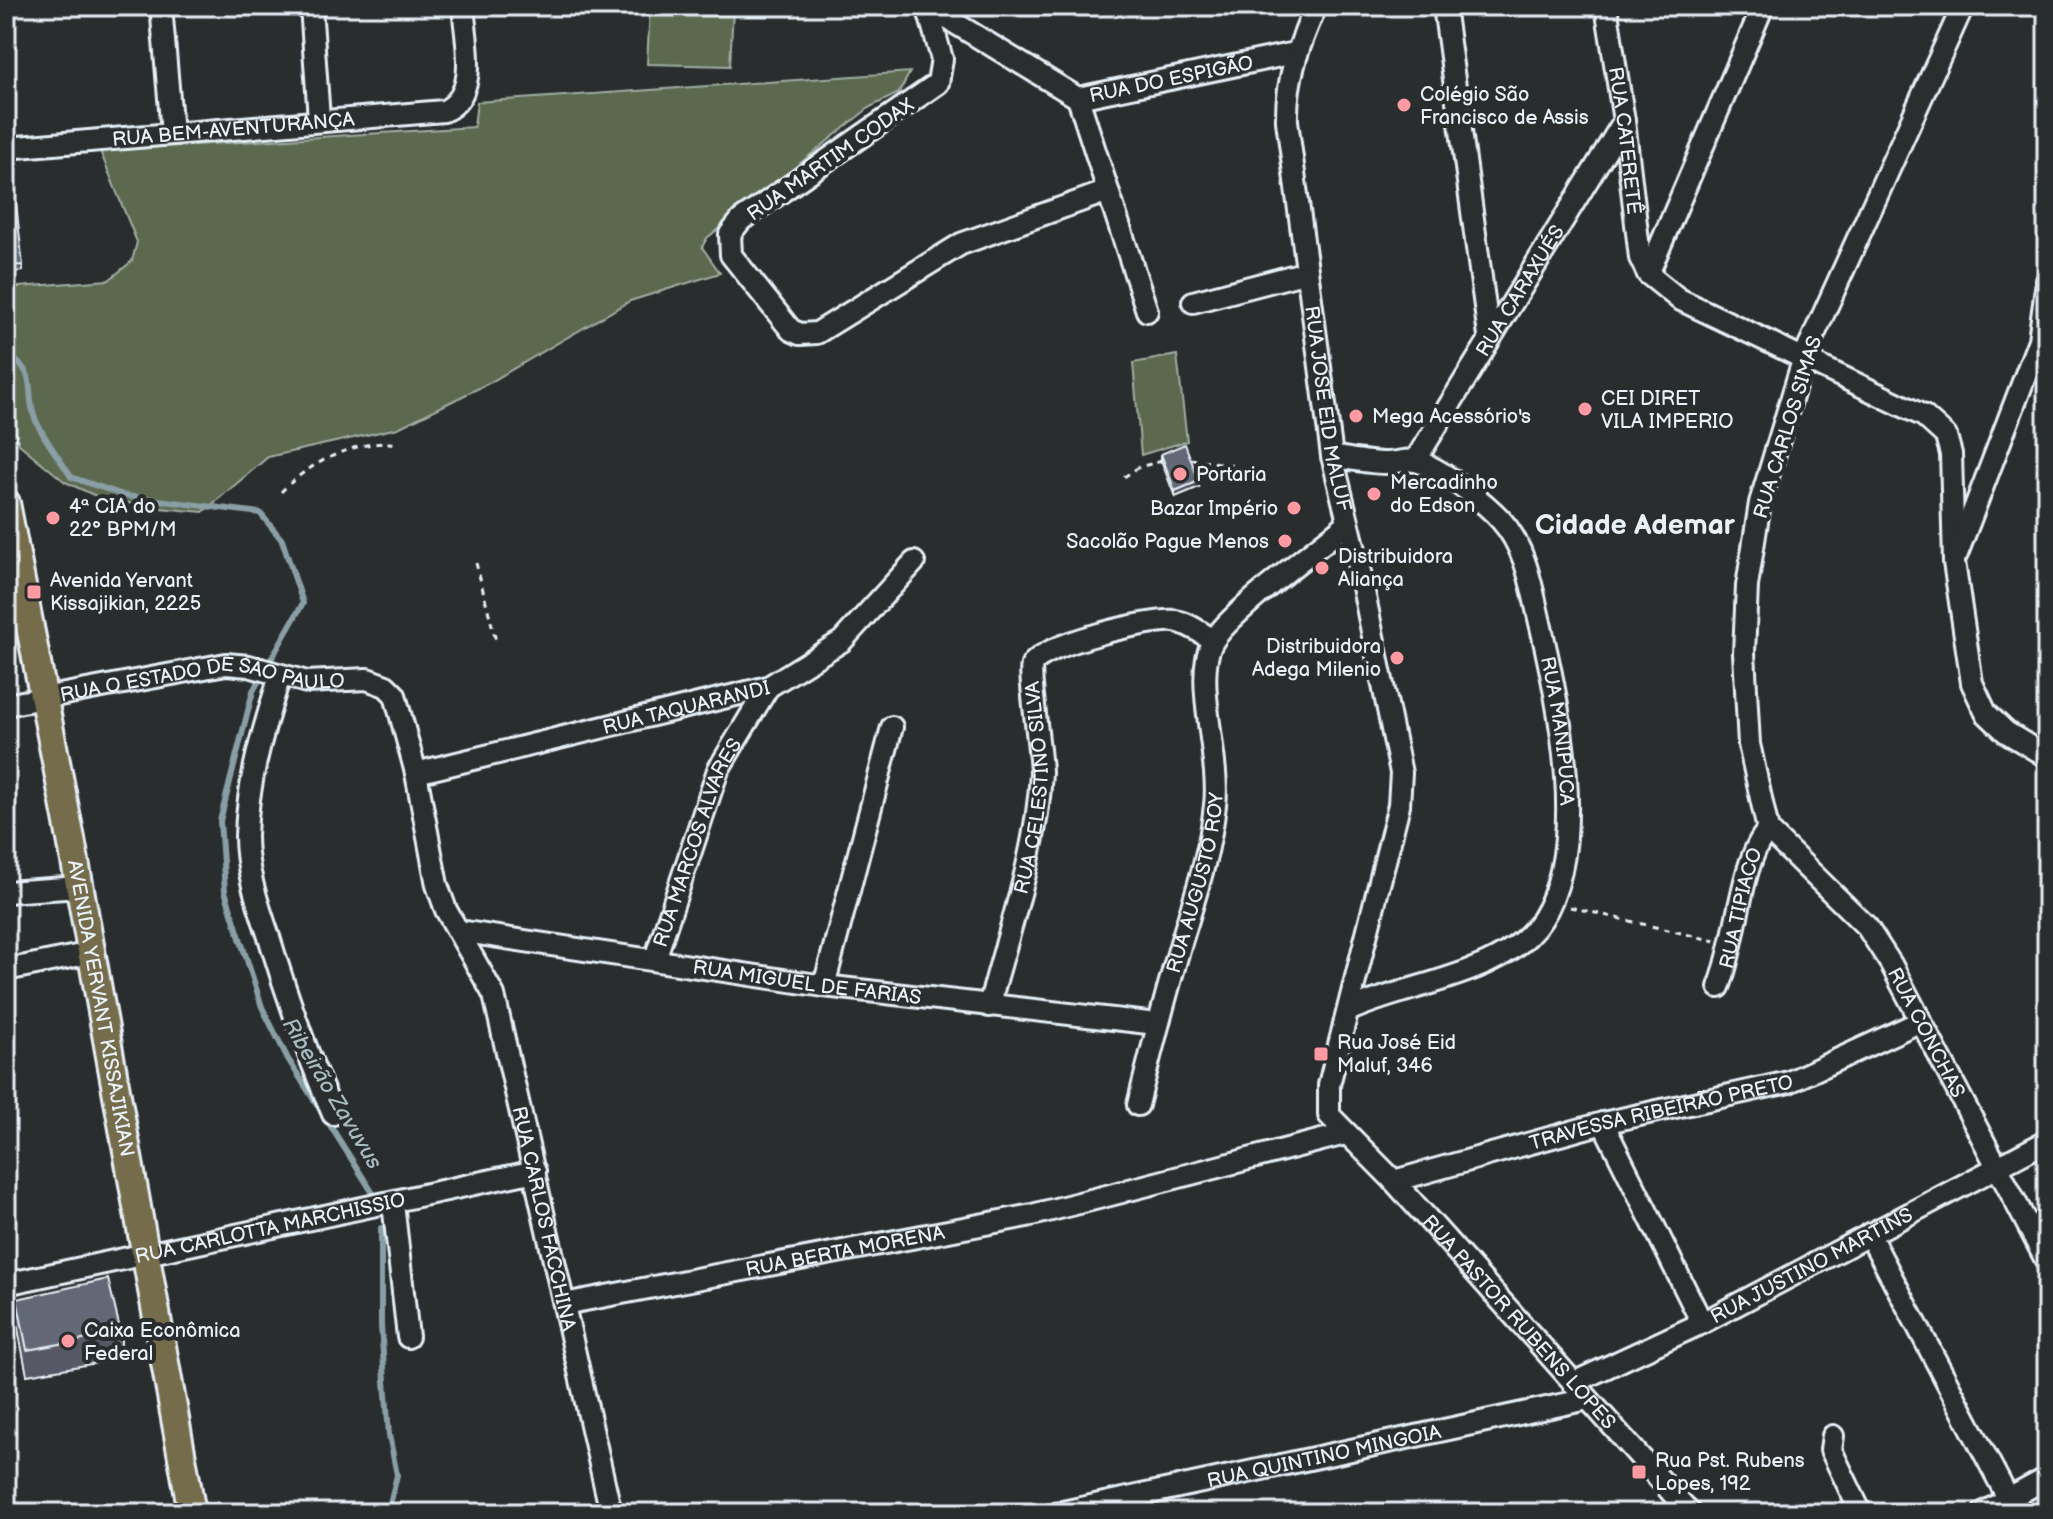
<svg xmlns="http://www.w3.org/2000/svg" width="2053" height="1519" font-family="'Balsamiq Sans',sans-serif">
	<rect width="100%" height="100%" fill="#2a2d2e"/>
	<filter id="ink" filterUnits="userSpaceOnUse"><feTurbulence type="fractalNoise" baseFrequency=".0125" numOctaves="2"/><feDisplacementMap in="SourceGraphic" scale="16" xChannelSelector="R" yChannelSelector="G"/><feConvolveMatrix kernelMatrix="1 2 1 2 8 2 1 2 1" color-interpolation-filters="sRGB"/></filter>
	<g filter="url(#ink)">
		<!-- green -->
		<g fill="#5c6950" stroke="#a2ada4" stroke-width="2">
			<path d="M650,7L733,9L730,66L647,64Z"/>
			<path d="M910,72L899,93L870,107L707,238L702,247L720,273L630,301L489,383L398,428L268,457L203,512L148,507L98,497L65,482L19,444L6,402V288L109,280L132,261L137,242L100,151L474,127L477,102Z"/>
			<path d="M1177,355L1187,441L1141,455L1133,363Z"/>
		</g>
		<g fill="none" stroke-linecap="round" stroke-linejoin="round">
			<!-- stream -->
			<g stroke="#899fa5" stroke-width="6">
				<path d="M6,354C38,373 26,384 33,412C37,430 61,460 71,477L126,496L260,513L282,540L303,603L253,691L220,821L225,891L262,1007L288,1059L376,1198"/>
				<path d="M381,1228V1326L389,1435L397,1475L388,1513"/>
			</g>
			<!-- minor casing -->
			<g stroke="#e8f1f8" stroke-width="26">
				<g id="minor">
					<path d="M161,6L172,133"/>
					<path d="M311,6L319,119"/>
					<path d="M927,6L942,59L938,83L741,220L730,234L731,255L791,330L800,334L817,333L961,244L1108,191"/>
					<path id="s1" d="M927,6L1078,98L1295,53"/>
					<path id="s2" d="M1316,6C1299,45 1286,78 1287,121L1332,456L1357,558L1401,773L1399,805L1329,1085V1115L1394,1181L1690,1513"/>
					<path d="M1444,6L1489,336"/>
					<path id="s3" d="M1606,6L1624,121L1640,258L1648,274L1679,299L1924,416L1946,436L1951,454L1954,562L1972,683L1986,713L2006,732L2047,757"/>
					<path id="s4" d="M1963,6L1804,357L1760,503L1747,586L1744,653L1749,744L1768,830L1867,927L1891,964L2047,1262"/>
					<path d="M1078,98L1147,311"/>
					<path id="s5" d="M6,148L444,111C481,94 465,38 463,6"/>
					<path d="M1648,274L1763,6"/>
					<path d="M1193,302L1307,272"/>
					<path id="s6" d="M1332,456C1349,459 1368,463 1386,463C1395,463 1407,459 1416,461C1439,467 1485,502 1501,520C1527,549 1532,590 1541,627C1559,707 1589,845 1542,919C1505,977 1406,983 1348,1011"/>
					<path id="s7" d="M1415,461L1624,121"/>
					<path d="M1957,554L2039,340L2047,281"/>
					<path d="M280,676C264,727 247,782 246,836C246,871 258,904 269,937C287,997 308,1056 333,1114"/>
					<path id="s8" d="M6,705L226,664L249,666L307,682L367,679L386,686L395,695L416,773L437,885L446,910L494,995L611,1513"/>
					<path id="s9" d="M416,773L768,687L842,641L914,562"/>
					<path d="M6,892L80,887"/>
					<path id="s10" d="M459,931L824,986L1157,1024"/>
					<path id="s11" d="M655,959L718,770L768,687"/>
					<path d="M6,970L91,953"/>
					<path d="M824,986L892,727"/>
					<path id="s12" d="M1719,987C1737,944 1740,859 1768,830"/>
					<path id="s13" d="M989,1006C1009,930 1037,852 1041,773C1041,755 1028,671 1032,665C1042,644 1153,618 1175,621C1189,623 1201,633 1213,640"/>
					<path id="s14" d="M1138,1105C1151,1051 1165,999 1180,946C1194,900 1210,853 1215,805C1221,760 1193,679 1212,643C1228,613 1317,549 1348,523"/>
					<path d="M1603,1123L1702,1323"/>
					<path id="s15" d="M1394,1181L1603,1123L1789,1082L1919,1022"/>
					<path d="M1129,1190L1345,1134"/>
					<path d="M393,1203L408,1337"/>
					<path d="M1869,1234L2009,1500"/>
					<path id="s16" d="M6,1284L535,1171"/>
					<path id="s17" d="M564,1304L1032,1215L1122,1192"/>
					<path id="s18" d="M1573,1383L1702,1323L2047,1141"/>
					<path d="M1833,1436L1831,1450L1861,1513"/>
					<path id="s19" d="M1058,1513L1588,1399"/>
					<path d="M1983,1513L2047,1478"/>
				</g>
			</g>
			<!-- major casing -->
			<g stroke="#e8f1f8" stroke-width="32">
				<g id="major">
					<path id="s20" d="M6,503L71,839L192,1513"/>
				</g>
			</g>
			<!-- path -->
			<g stroke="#e8f1f8" stroke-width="3" stroke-dasharray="6 6" stroke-linecap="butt">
				<path d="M1190,459L1233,465"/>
				<path d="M1124,477L1139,467L1162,461"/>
				<path d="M281,492C310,462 358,438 400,444"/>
				<path d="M476,563L496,641"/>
				<path d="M1570,907L1715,941"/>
			</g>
			<!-- minor -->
			<use href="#minor" stroke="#2a2d2e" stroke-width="20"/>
			<!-- major -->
			<use href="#major" stroke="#746c4b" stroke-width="26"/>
		</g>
		<!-- wall -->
		<g fill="#565965" stroke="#e8f1f8" stroke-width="2">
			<path d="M6,184L23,265V271L6,273Z"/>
			<path d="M1161,454L1199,487L1175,497L1161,460Z"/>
			<path d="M17,1299L121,1333V1359L27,1375L17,1324Z"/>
		</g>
		<!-- shaded-wall -->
		<path fill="#464853" stroke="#e8f1f8" stroke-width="2" d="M1199,481V487L1175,497V491Z"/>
		<!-- building -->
		<g fill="#646776" stroke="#e8f1f8" stroke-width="2">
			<path d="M6,184L14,187L23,265L6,266Z"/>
			<path d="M1185,444L1199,481L1175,491L1161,454Z"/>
			<path d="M108,1279L121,1333L27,1350L17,1299Z"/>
		</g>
	</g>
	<!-- markers -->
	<g fill="#ff9aa2" stroke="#2a2d2e" stroke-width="3">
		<circle cx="1404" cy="105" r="8"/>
		<circle cx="1585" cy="409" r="8"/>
		<circle cx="1356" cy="416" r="8"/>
		<circle cx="1180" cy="474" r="8"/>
		<circle cx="1374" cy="494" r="8"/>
		<circle cx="1294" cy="508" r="8"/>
		<circle cx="53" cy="518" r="8"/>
		<circle cx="1285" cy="541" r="8"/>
		<circle cx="1322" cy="568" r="8"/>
		<rect x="26" y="584" width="16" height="16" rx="4"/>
		<circle cx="1397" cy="658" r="8"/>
		<rect x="1313" y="1046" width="16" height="16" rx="4"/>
		<circle cx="68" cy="1341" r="8"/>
		<rect x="1631" y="1464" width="16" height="16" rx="4"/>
	</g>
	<g text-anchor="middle" stroke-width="8" stroke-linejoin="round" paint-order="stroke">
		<!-- street labels -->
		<g font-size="20" fill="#e8f1f8" stroke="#2a2d2e">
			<text dy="7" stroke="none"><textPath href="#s1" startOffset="272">RUA DO ESPIGÃO</textPath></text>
			<text dy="7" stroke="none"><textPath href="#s5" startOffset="228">RUA BEM-AVENTURANÇA</textPath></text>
			<text dy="7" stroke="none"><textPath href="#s3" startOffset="136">RUA CATERETÊ</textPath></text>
			<text transform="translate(830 159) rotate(-35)" y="7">RUA MARTIM CODAX</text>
			<text dy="7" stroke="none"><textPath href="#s7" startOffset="200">RUA CARAXUÉS</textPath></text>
			<text dy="7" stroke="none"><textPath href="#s2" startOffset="410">RUA JOSÉ EID MALUF</textPath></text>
			<text transform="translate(1787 427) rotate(-73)" y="7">RUA CARLOS SIMAS</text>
			<text dy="7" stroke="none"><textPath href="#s8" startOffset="200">RUA O ESTADO DE SÃO PAULO</textPath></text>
			<text dy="7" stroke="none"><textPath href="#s9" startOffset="278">RUA TAQUARANDI</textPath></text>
			<text dy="7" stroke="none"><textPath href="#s6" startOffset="410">RUA MANIPUCA</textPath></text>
			<text dy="7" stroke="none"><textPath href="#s13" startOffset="224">RUA CELESTINO SILVA</textPath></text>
			<text dy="7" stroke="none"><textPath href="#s11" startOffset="124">RUA MARCOS ALVARES</textPath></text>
			<text dy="7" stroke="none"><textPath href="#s14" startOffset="230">RUA AUGUSTO ROY</textPath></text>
			<text dy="7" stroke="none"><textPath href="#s12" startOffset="82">RUA TIPIACO</textPath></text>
			<text dy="7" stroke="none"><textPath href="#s10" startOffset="352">RUA MIGUEL DE FARIAS</textPath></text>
			<text dy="7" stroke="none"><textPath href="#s20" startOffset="514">AVENIDA YERVANT KISSAJIKIAN</textPath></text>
			<text dy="7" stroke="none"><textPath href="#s4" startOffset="1128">RUA CONCHAS</textPath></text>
			<text dy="7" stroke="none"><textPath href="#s15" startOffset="276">TRAVESSA RIBEIRÃO PRETO</textPath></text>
			<text dy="7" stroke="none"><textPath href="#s8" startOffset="948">RUA CARLOS FACCHINA</textPath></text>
			<text dy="7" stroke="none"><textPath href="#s16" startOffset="270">RUA CARLOTTA MARCHISSIO</textPath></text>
			<text dy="7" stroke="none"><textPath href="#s17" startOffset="286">RUA BERTA MORENA</textPath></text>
			<text dy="7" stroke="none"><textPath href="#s18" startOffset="266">RUA JUSTINO MARTINS</textPath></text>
			<text dy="7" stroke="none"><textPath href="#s2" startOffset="1414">RUA PASTOR RUBENS LOPES</textPath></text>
			<text dy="7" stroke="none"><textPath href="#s19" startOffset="272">RUA QUINTINO MINGOIA</textPath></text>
		</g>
		<!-- poi labels -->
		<g font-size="20" fill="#e8f1f8" stroke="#2a2d2e" text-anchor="start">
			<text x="1420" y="101">Colégio São<tspan x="1420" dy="23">Francisco de Assis</tspan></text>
			<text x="1601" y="405">CEI DIRET<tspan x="1601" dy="23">VILA IMPERIO</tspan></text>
			<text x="1372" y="423">Mega Acessório's</text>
			<text x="1196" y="481">Portaria</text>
			<text x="1390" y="489">Mercadinho<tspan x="1390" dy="23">do Edson</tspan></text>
			<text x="69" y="513">4ª CIA do<tspan x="69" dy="23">22° BPM/M</tspan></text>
			<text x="1278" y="515" text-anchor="end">Bazar Império</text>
			<text x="1269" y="548" text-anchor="end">Sacolão Pague Menos</text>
			<text x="1338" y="563">Distribuidora<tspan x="1338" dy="23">Aliança</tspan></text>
			<text x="50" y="587">Avenida Yervant<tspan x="50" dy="23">Kissajikian, 2225</tspan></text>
			<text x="1381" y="653" text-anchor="end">Distribuidora<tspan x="1381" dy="23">Adega Milenio</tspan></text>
			<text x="1337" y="1049">Rua José Eid<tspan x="1337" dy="23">Maluf, 346</tspan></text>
			<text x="84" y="1337">Caixa Econômica<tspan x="84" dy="23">Federal</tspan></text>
			<text x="1655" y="1467">Rua Pst. Rubens<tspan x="1655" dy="23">Lopes, 192</tspan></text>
		</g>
		<!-- water labels -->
		<g font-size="22" font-style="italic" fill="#a9bac0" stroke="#2a2d2e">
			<text transform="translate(333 1093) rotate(59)" y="8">Ribeirão Zavuvus</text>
		</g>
		<!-- district labels -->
		<g font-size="28" font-weight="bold" fill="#e8f1f8" stroke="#2a2d2e">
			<text x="1635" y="534">Cidade Ademar</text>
		</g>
	</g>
	<!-- margin -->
	<rect width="2053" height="1519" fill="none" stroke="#2a2d2e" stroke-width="32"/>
	<rect x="16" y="16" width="2021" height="1487" fill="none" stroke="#e8f1f8" stroke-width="3" filter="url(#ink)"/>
</svg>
